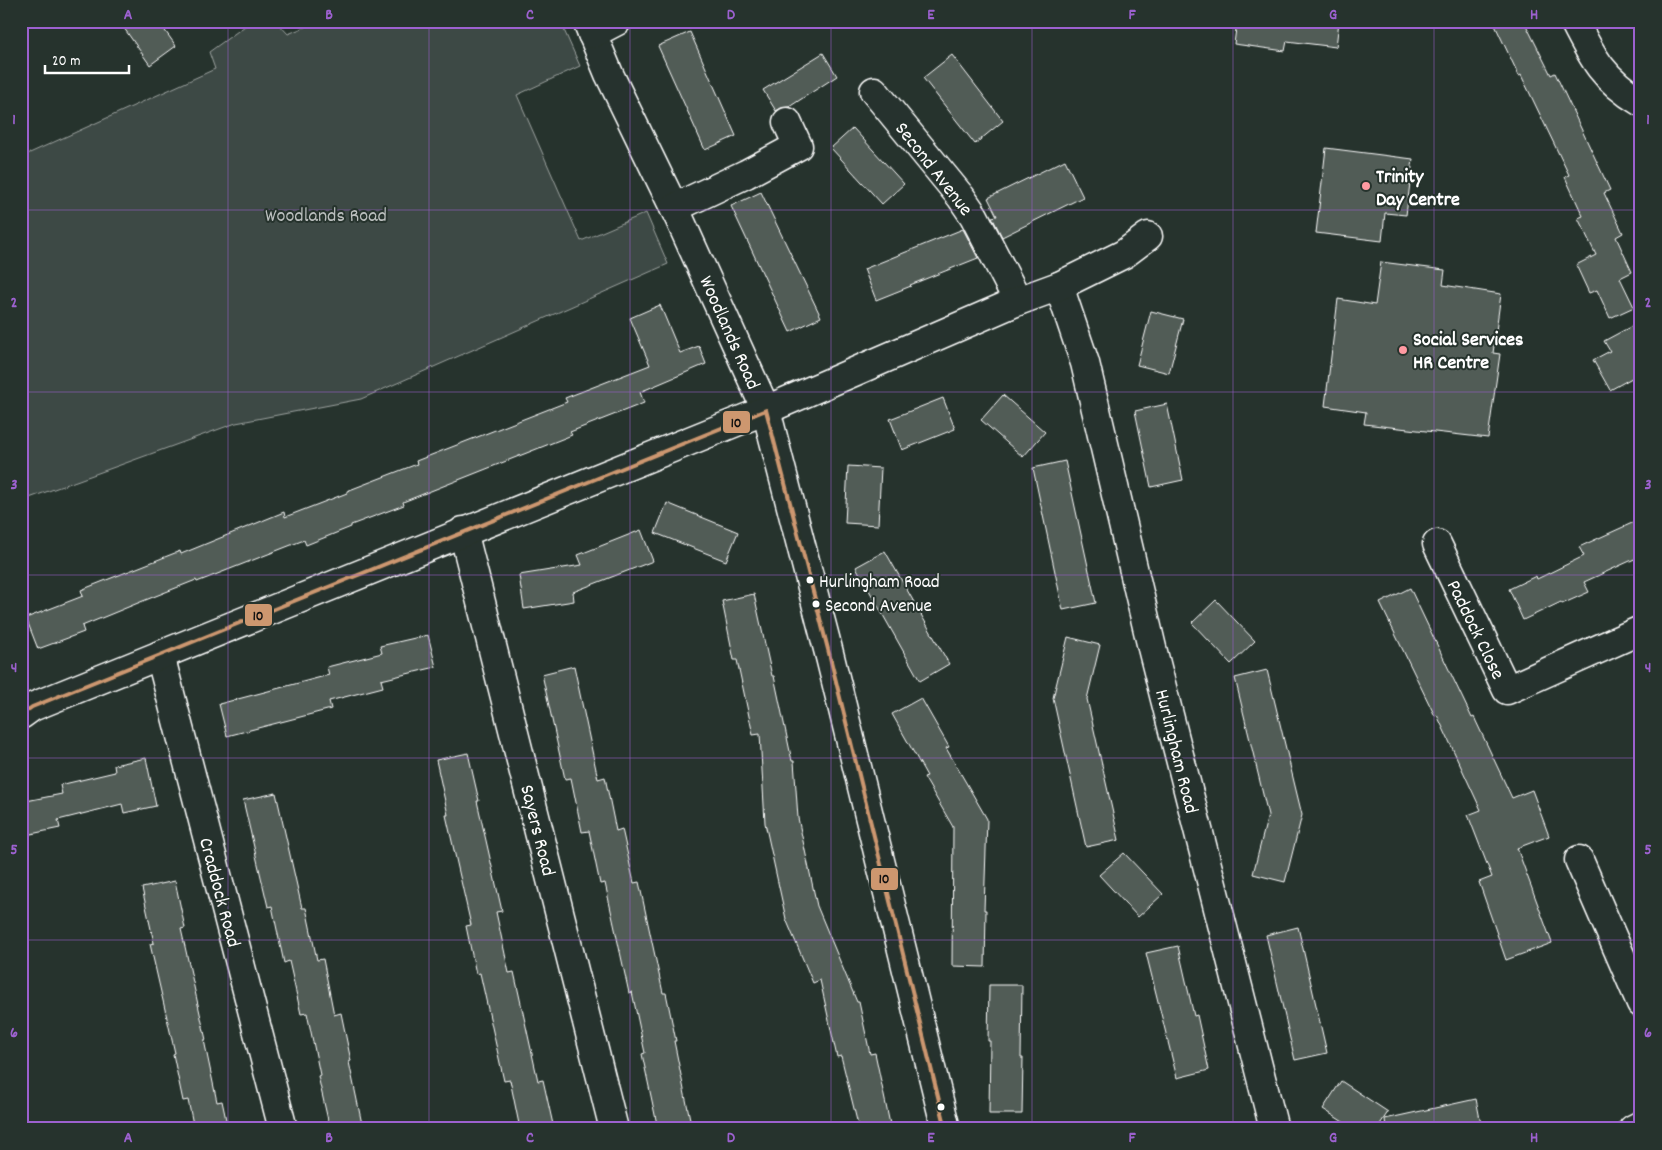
<svg xmlns="http://www.w3.org/2000/svg" width="1662" height="1150" font-family="Dekko,sans-serif">
	<rect width="100%" height="100%" fill="#26332d"/>
	<filter id="ink" filterUnits="userSpaceOnUse"><feTurbulence type="fractalNoise" baseFrequency=".02" numOctaves="2"/><feDisplacementMap in="SourceGraphic" scale="10" xChannelSelector="R" yChannelSelector="G"/><feConvolveMatrix kernelMatrix="1 2 1 2 8 2 1 2 1" color-interpolation-filters="sRGB"/></filter>
	<g filter="url(#ink)">
		<!-- green -->
		<path fill="#3e4944" stroke="#9ea4a2" d="M252,21H276L288,34L320,21H560L580,66L517,95L581,241L646,213L668,264L361,399L236,423L21,501V157L215,69L209,52Z"/>
		<!-- building -->
		<g fill="#515c57" stroke="#fff">
			<path d="M119,21H158L176,46L150,65Z"/>
			<path d="M1237,21H1339L1336,47L1287,41L1285,51L1234,44Z"/>
			<path d="M1493,21H1524L1551,75L1555,73L1610,190L1604,193L1623,233L1616,237L1632,272L1620,278L1634,307L1610,318L1597,290L1589,293L1576,265L1596,255L1578,218L1583,216L1565,177L1569,175L1521,75L1519,76Z"/>
			<path d="M690,32L736,136L705,150L658,46Z"/>
			<path d="M823,53L837,76L789,107L781,108L776,111L763,90Z"/>
			<path d="M952,55L1003,121L975,144L923,78Z"/>
			<path d="M853,128L904,184L882,204L831,148Z"/>
			<path d="M1326,148L1413,159L1406,215L1385,213L1382,241L1316,233Z"/>
			<path d="M1065,160L1083,197L1002,237L992,217L997,216L988,198Z"/>
			<path d="M761,192L821,317L790,332L731,206Z"/>
			<path d="M963,229L978,258L910,285L911,286L876,300L864,269Z"/>
			<path d="M1381,262L1445,270L1443,285L1501,294L1493,353L1500,354L1488,438L1364,424L1366,412L1325,406L1338,299L1375,305Z"/>
			<path d="M660,305L680,353L699,346L706,364L640,392L644,403L570,432L572,435L403,502L404,505L351,525V527L306,545L304,540L197,582L196,580L138,603L82,626L84,632L38,649L26,618L83,596L81,590L180,551L181,554L284,512L285,517L347,493V491L417,464L416,461L567,402L565,398L650,365L630,318Z"/>
			<path d="M1151,311L1183,319L1169,373L1137,365Z"/>
			<path d="M1632,326L1641,342V373L1610,390L1593,360L1610,351L1604,341Z"/>
			<path d="M1003,395L1045,432L1023,457L981,420Z"/>
			<path d="M943,398L955,429L902,450L890,419Z"/>
			<path d="M1167,404L1183,480L1151,487L1135,411Z"/>
			<path d="M1065,461L1096,603L1063,610L1033,468Z"/>
			<path d="M848,466L881,468L878,525L845,523Z"/>
			<path d="M667,503L738,532L726,561L655,533Z"/>
			<path d="M1641,519V556L1584,582L1589,592L1562,604L1561,602L1523,620L1509,589L1536,576L1537,579L1584,556L1579,547Z"/>
			<path d="M641,530L653,561L573,592L574,601L524,609L519,575L582,565L578,555Z"/>
			<path d="M885,551L949,664L920,681L856,567Z"/>
			<path d="M1410,588L1472,718L1474,717L1512,798L1532,790L1549,836L1517,848L1552,943L1506,960L1479,882L1492,877L1468,815L1481,810L1437,715L1435,716L1380,603Z"/>
			<path d="M754,594L772,676H774L792,761H794L798,818L817,906L857,1002H859L870,1054L875,1053L891,1129H859L841,1056L837,1057L820,980L813,983L786,919L765,823L760,734L753,735L737,660H734L722,601Z"/>
			<path d="M1216,600L1255,641L1231,664L1192,623Z"/>
			<path d="M428,635L436,667L381,680L383,687L329,701L331,709L227,736L219,704L329,675L327,667L382,653L380,646Z"/>
			<path d="M1068,637L1100,645L1087,699L1119,840L1086,847L1053,698Z"/>
			<path d="M574,666L598,779L605,777L616,831L622,829L634,883L639,882L663,993H666L676,1041H674L692,1129H658L642,1054L645,1053L632,992L629,993L605,883L600,884L589,831L582,832L571,778L565,779L542,674Z"/>
			<path d="M1267,670L1302,815L1285,882L1253,874L1268,815L1235,678Z"/>
			<path d="M921,698L949,747L946,748L987,819L984,910H986L985,967L952,966L953,827L924,777L927,776L892,714Z"/>
			<path d="M468,753L479,801H477L502,911L496,912L509,973L514,972L538,1081L543,1080L554,1129H520L510,1080L504,1081L480,973L476,974L466,926L471,925L446,815H448L436,760Z"/>
			<path d="M146,758L156,806L124,813L122,804L58,820L60,828L21,836V802L62,794L60,785L115,772L114,765Z"/>
			<path d="M276,793L302,908H306L317,960L323,959L334,1015L341,1013L351,1061L349,1062L363,1129H330L318,1076L320,1075L307,1013L301,1014L289,961L284,963L272,906L268,907L243,800Z"/>
			<path d="M1124,853L1163,894L1138,917L1099,875Z"/>
			<path d="M175,881L185,928L181,929L206,1040H204L217,1102L222,1101L228,1129H194L188,1100L183,1101L173,1054L175,1053L150,944L154,943L142,888Z"/>
			<path d="M1298,927L1327,1053L1295,1060L1266,935Z"/>
			<path d="M1178,946L1194,1016L1197,1015L1209,1070L1177,1078L1146,953Z"/>
			<path d="M989,985H1022L1021,1058H1023L1022,1114H989L990,1041H988Z"/>
			<path d="M1341,1081L1388,1112L1377,1129H1354L1323,1109Z"/>
			<path d="M1476,1099L1482,1129H1386L1385,1119Z"/>
		</g>
		<g fill="none" stroke-linecap="round" stroke-linejoin="round">
			<!-- minor casing -->
			<g stroke="#fff" stroke-width="31">
				<g id="minor">
					<path d="M587,21L609,74L680,220L766,410L830,657L946,1129"/>
					<path d="M1574,21C1593,59 1604,80 1641,102"/>
					<path d="M592,34L617,21"/>
					<path d="M874,91L961,197L974,216L1018,301"/>
					<path d="M674,208L746,174L798,146L787,122"/>
					<path d="M1059,286L1085,363L1152,648L1274,1129"/>
					<path d="M463,531L614,1129"/>
					<path d="M1437,544L1507,690L1641,630"/>
					<path d="M160,655L283,1129"/>
					<path d="M21,715L32,707L766,410L1018,301L1059,286L1124,254L1148,236"/>
					<path d="M1579,860L1641,1003"/>
					<path d="M1633,1129L1641,1125"/>
				</g>
			</g>
			<!-- minor -->
			<use href="#minor" stroke="#26332d" stroke-width="28"/>
			<!-- bus-1 casing -->
			<g stroke="#26332d" stroke-width="8">
				<path id="bus-1" d="M21,715L32,707L766,410L830,657L946,1129"/>
			</g>
			<!-- bus-1 -->
			<use href="#bus-1" stroke="#cd976f" stroke-width="4"/>
		</g>
	</g>
	<!-- grid -->
	<path fill="none" stroke="#9c61cf" stroke-width="1" stroke-opacity="0.55" d="M228,21V1129M429,21V1129M630,21V1129M831,21V1129M1032,21V1129M1233,21V1129M1434,21V1129M21,210H1641M21,392H1641M21,575H1641M21,758H1641M21,940H1641"/>
	<!-- markers -->
	<g fill="#ff9aa2" stroke="#26332d" stroke-width="2">
		<circle cx="1366" cy="186" r="5"/>
		<circle cx="1403" cy="350" r="5"/>
	</g>
	<g fill="#fff" stroke="#26332d" stroke-width="2">
		<circle cx="810" cy="580" r="4.5"/>
		<circle cx="816" cy="604" r="4.5"/>
		<circle cx="941" cy="1107" r="4.5"/>
	</g>
	<g text-anchor="middle" stroke-width="4" stroke-linejoin="round" paint-order="stroke">
		<!-- bus labels -->
		<g font-size="19" fill="#fff" stroke="#26332d" text-anchor="start">
			<text x="819" y="587">Hurlingham Road</text>
			<text x="825" y="611">Second Avenue</text>
		</g>
		<!-- street labels -->
		<g font-size="20" fill="#fff" stroke="#26332d">
			<text transform="translate(935 168) rotate(52)" y="7">Second Avenue</text>
			<text transform="translate(731 332) rotate(66)" y="7">Woodlands Road</text>
			<text transform="translate(1477 629) rotate(64)" y="7">Paddock Close</text>
			<text transform="translate(1178 751) rotate(76)" y="7">Hurlingham Road</text>
			<text transform="translate(539 830) rotate(76)" y="7">Sayers Road</text>
			<text transform="translate(221 892) rotate(75)" y="7">Craddock Road</text>
		</g>
		<!-- poi labels -->
		<g font-size="20" font-weight="bold" fill="#fff" stroke="#26332d" text-anchor="start">
			<text x="1376" y="182">Trinity<tspan x="1376" dy="23">Day Centre</tspan></text>
			<text x="1413" y="345">Social Services<tspan x="1413" dy="23">HR Centre</tspan></text>
		</g>
		<!-- park labels -->
		<g font-size="20" fill="#bbbfbe" stroke="#26332d">
			<text x="326" y="221">Woodlands Road</text>
		</g>
	</g>
	<g stroke="#26332d" stroke-width="2">
		<rect x="722" y="410" width="29" height="24" rx="5" fill="#cd976f"/>
		<rect x="244" y="603" width="29" height="24" rx="5" fill="#cd976f"/>
		<rect x="870" y="867" width="29" height="24" rx="5" fill="#cd976f"/>
	</g>
	<g font-size="14" text-anchor="middle" font-weight="bold" fill="#111">
		<text x="736" y="427">10</text>
		<text x="258" y="620">10</text>
		<text x="884" y="883">10</text>
	</g>
	<!-- margin -->
	<rect width="1662" height="1150" fill="none" stroke="#26332d" stroke-width="55"/>
	<!-- scale -->
	<path d="M45 65v8h84v-8" fill="none" stroke="#ffffff" stroke-width="2.5"/>
	<text x="52" y="65" font-size="15" fill="#ffffff" stroke="#26332d" stroke-width="4" paint-order="stroke">20 m</text>
	<rect x="28" y="28" width="1606" height="1094" fill="none" stroke="#9c61cf" stroke-width="2"/>
	<g font-size="16" text-anchor="middle" font-weight="bold" fill="#9c61cf">
		<text x="128" y="19">A</text>
		<text x="329" y="19">B</text>
		<text x="530" y="19">C</text>
		<text x="731" y="19">D</text>
		<text x="931" y="19">E</text>
		<text x="1132" y="19">F</text>
		<text x="1333" y="19">G</text>
		<text x="1534" y="19">H</text>
		<text x="14" y="124">1</text>
		<text x="1648" y="124">1</text>
		<text x="14" y="307">2</text>
		<text x="1648" y="307">2</text>
		<text x="14" y="489">3</text>
		<text x="1648" y="489">3</text>
		<text x="14" y="672">4</text>
		<text x="1648" y="672">4</text>
		<text x="14" y="854">5</text>
		<text x="1648" y="854">5</text>
		<text x="14" y="1037">6</text>
		<text x="1648" y="1037">6</text>
		<text x="128" y="1142">A</text>
		<text x="329" y="1142">B</text>
		<text x="530" y="1142">C</text>
		<text x="731" y="1142">D</text>
		<text x="931" y="1142">E</text>
		<text x="1132" y="1142">F</text>
		<text x="1333" y="1142">G</text>
		<text x="1534" y="1142">H</text>
	</g>
</svg>
